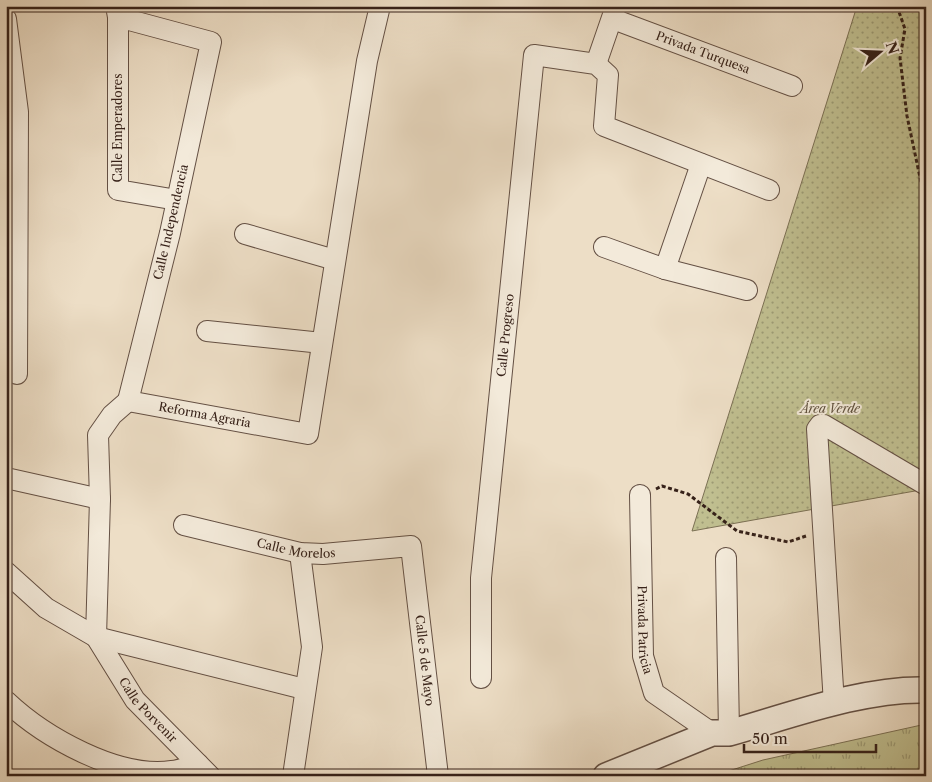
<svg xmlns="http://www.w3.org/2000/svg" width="932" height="782" font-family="'Libre Caslon Text',serif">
	<defs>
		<pattern id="grass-tufts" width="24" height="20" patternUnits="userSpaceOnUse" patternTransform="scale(1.25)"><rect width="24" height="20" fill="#c0bf90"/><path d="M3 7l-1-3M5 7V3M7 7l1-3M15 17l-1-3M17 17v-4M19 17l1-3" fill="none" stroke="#9d9b75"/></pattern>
		<pattern id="park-dots" width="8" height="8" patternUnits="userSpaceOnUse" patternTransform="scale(1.25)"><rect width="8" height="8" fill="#c0bf90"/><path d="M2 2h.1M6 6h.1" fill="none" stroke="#9d9b75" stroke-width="1.8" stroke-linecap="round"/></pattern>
	</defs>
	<rect width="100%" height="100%" fill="#eddec6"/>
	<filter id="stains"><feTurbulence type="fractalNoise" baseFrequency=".004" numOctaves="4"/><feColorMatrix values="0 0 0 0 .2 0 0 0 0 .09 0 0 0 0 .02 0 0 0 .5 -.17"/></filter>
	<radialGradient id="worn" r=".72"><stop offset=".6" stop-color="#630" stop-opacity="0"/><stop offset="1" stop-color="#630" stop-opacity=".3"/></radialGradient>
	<!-- grass -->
	<path fill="url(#grass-tufts)" stroke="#7b7054" d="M926,724V776H713L763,760Z"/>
	<!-- park -->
	<path fill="url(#park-dots)" stroke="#7b7054" d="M857,6H915L926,10V489L692,531Z"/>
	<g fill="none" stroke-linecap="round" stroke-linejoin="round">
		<!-- minor casing -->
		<g stroke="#645044" stroke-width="22">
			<g id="minor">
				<path d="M116,6L118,17V190L177,200"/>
				<path d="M118,17L211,42L170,233L128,401"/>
				<path d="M6,19L18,112L17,374"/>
				<path id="s1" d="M613,19L792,86"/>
				<path d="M596,64L616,6"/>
				<path d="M245,234L335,260"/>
				<path d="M604,247L665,269L747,290"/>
				<path d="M665,269L701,164"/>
				<path d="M207,331L322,343"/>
				<path id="s2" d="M128,401L308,434L367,61L380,6"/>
				<path d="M6,478L100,499"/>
				<path id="s3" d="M640,495L643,656L654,693L712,733"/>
				<path id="s4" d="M184,525L300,553L323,554L411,546L438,776"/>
				<path d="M726,558L729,733"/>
				<path d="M6,572L46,608L96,637L304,689"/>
				<path d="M96,637L100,499L98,435L112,415L128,401"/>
				<path id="s5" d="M96,637L135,700L210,776"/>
				<path id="s6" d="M481,678V578L534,55L596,64L608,75L604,126L769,190"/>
				<path d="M6,701C44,737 118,779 172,771C181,770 190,766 198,764"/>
				<path d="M834,704L817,429L820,425H824L926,485"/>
				<path d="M293,776L312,647L300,553"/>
			</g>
		</g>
		<!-- tertiary casing -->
		<g stroke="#645044" stroke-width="28">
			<path id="tertiary" d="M606,776L712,733H729C789,716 864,688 926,690"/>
		</g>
		<!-- path -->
		<g stroke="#362119" stroke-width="3" stroke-dasharray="4 2.5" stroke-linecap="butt">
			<path d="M897,6L905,29L900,58L907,116L925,201L923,462"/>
			<path d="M656,489L662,486L688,494L737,531L788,542L806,536"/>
		</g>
		<!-- minor -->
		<use href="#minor" stroke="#f3eada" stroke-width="20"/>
		<!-- tertiary -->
		<use href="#tertiary" stroke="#f3eada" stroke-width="25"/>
	</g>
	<g text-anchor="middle" stroke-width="4" stroke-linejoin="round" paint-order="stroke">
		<!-- street labels -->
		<g font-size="12" fill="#362119" stroke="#f3eada">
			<text dy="4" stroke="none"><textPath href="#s1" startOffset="96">Privada Turquesa</textPath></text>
			<text transform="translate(118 128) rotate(-90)" y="4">Calle Emperadores</text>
			<text transform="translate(171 222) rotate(-77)" y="4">Calle Independencia</text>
			<text dy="4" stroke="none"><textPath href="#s6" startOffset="344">Calle Progreso</textPath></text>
			<text dy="4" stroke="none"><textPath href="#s2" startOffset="78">Reforma Agraria</textPath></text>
			<text dy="4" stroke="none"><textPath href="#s4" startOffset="115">Calle Morelos</textPath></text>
			<text dy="4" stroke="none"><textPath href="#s3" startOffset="135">Privada Patricia</textPath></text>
			<text dy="4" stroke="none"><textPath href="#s4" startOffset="346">Calle 5 de Mayo</textPath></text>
			<text dy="4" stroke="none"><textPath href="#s5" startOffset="90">Calle Porvenir</textPath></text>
		</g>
		<!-- park labels -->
		<g font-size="12" font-style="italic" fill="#5f503d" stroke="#f3eada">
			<text x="830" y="413">Área Verde</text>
		</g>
	</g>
	<!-- margin -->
	<rect width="932" height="782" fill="none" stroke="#eddec6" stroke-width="25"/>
	<rect x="8" y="8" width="917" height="767" fill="none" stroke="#362119" stroke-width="2.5"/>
	<rect x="12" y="12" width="907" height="757" fill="none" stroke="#362119"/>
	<!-- north arrow -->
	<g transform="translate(880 52) rotate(71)" stroke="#f3eada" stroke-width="4" paint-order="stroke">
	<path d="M0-4L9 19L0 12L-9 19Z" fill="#362119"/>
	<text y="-8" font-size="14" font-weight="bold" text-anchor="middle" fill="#362119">N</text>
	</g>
	<!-- scale -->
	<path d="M744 744v8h132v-8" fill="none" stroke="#362119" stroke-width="2.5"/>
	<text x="752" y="744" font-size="15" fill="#362119" stroke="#f3eada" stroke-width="4" paint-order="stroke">50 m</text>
	<rect width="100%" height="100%" filter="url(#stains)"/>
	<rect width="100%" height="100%" fill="url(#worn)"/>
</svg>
